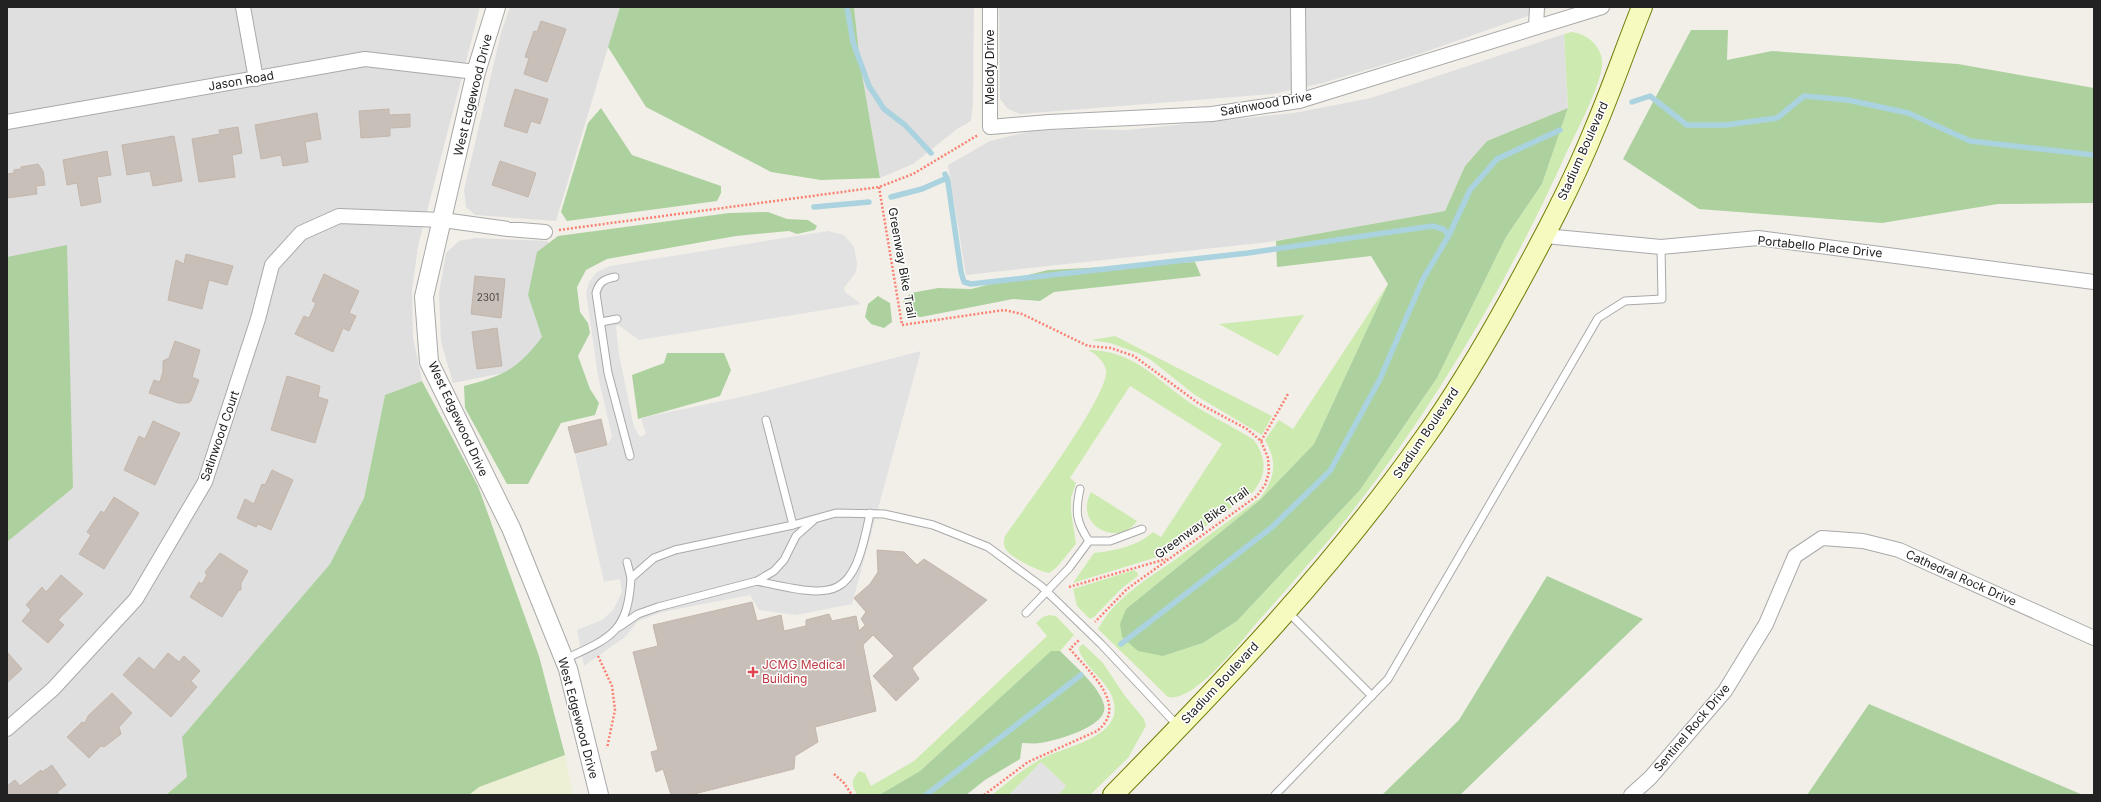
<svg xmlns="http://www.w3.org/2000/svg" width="2101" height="802" font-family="Inter,sans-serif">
	<rect width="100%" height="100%" fill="#f2efe9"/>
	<!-- residential -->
	<g fill="#e0dfdf">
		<path d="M7,7H480L418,246L412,291L413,337L422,381L385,395L364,498L330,564L182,737L187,777L166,795H7V542L73,488L7,257Z"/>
		<path d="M510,7H620L556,221L475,215L466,207L464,190L501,33Z"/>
		<path d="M854,7H974L973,104L971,121L957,129L913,164L880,178L860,63Z"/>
		<path d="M999,7H1553L1419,54L1323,83L1273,94L1020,114L1008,109L1000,99Z"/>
		<path d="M1564,34L1568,108L1487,141L1465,166L1445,211L1269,242L966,275L948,165L990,141L1031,131L1074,129L1126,130L1294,113L1371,98Z"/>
		<path d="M475,238L548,241L554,363L453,383L441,342L439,293L446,253L459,241Z"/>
	</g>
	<!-- farmland -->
	<path fill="#eef0d5" d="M565,755L573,795H469L479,787Z"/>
	<!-- grass -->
	<g fill="#cdebb0">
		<path d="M1572,32C1588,34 1604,48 1602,66C1600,88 1574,136 1564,158C1507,284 1433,409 1347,518C1319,552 1290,586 1260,619C1243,639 1195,703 1168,697L1098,629C1115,596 1154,575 1183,554C1208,536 1234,517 1260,498C1275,479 1278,462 1265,440L1279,420L1293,429L1388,284L1314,444L1260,500L1126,609L1163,656L1203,643L1237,621L1360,490L1437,378L1506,237L1542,184L1568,108L1564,34Z"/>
		<path d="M1304,315L1278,356L1219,324Z"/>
		<path d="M1115,336L1272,416L1262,435L1195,395L1151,360L1138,353L1110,343L1091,340Z"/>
		<path d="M1088,350C1135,350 1157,381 1192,404C1212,417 1234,427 1254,440C1267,459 1267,474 1253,492L1167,554L1073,583L1094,553C1114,551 1138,546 1153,532L1161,537L1222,444L1130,386L1070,478L1076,483L1071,498V511L1076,544L1056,568L1049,573C1039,571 1010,558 1005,548C1003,544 1004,540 1005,536C1023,510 1110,395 1106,370C1104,361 1096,354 1088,350Z"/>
		<path d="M1091,492L1137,521C1119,548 1073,526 1091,492Z"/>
		<path d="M1134,570L1138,573V576L1122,588L1094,617L1090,619L1077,606L1073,589Z"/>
		<path d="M1049,615L1056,616L1074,635L1060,651H1051L920,771L879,795H857C851,784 851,781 859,771L865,773L871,786L914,761L1047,636L1036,623L1043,617Z"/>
		<path d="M1083,644L1103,663L1125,696L1144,719L1146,726L1128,758L1090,795H1058L1066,786L1041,762L1009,795H992C1006,784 1020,771 1036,762C1062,745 1131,739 1111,694C1106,681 1078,660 1079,647Z"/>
	</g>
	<!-- forest -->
	<g fill="#add19e">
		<path d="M620,7H854L860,63L880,178L821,180L771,172L646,107L608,47Z"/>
		<path d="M1691,30H1728L1727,60L1772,51L1958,64L2094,88V203L1998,204L1882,223L1699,209L1623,159Z"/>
		<path d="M601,108L632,155L721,186V193L717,201L567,221L561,212L588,123Z"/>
		<path d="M1568,108L1542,184L1506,237L1437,378L1360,490L1237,621L1203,643L1163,656L1138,651L1122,637L1120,624L1126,609L1260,500L1314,444L1388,284L1371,256L1277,267L1276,241L1445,211L1465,166L1487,141Z"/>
		<path d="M768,212L787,219L808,220L817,226L815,230L797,234L789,231L736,236L607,259L586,270L577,287L580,312L588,323L590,333L578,356L590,389L599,403L595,415L561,423L528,484H507L465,408L464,386C503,376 517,370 542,337L528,295L537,252L558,236L729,213Z"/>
		<path d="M67,245L73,488L7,542V257Z"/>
		<path d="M1195,262L1201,276L1054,292L1040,301L1013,299L921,317L908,315L903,301L911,293L938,288L971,289L1048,270Z"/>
		<path d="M878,296L890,303L892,322L884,328L871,324L865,317L868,304Z"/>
		<path d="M667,353H724L731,370L720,396L638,419L632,375L664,363Z"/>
		<path d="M422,381L478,486L539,656L565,755L479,787L469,795H166L187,777L182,737L330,564L364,498L385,395Z"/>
		<path d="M1547,576L1643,619L1460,795H1382L1459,720Z"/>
		<path d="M1051,651H1060C1073,664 1100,687 1104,705C1110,726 1055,741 1040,743C1035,744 1028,743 1022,743L1020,759L985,780L966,795H879L920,771Z"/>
		<path d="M1869,704L2083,795H1807Z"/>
	</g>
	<!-- parking -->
	<g fill="#e2e2e2">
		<path d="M828,231L844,235L854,247L857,263L856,272L844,288L845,292L861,304L639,340L618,325L616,326L619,355L634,427L640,437L646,434L641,418L750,395L921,351L852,604L796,615L759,610L750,595L662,612L638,621L625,637L584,666L577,630L602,620L613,610L622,592L620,579L604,582L575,454L607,446L612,436L598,376L586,293L589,282L597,272L610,266Z"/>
		<path d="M1041,762L1066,786L1058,795H1009Z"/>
	</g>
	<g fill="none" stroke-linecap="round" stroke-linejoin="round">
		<!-- stream -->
		<g stroke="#aad3df" stroke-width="5.5">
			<path d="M847,7L853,42L869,86L884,109L905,125L931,153"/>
			<path d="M1632,102L1650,96L1687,125H1726L1777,118L1804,96L1848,100L1908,113L1970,141L2094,155"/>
			<path d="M945,174L948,182L961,272L964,282L971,284L1248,253L1432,226L1443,229L1449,235"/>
			<path d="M891,197L922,189L947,178"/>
			<path d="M814,207L869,202"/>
			<path d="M1121,644L1271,528L1330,471L1380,379L1423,279L1449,235L1470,190L1497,159L1560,130"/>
			<path d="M926,795L1081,675"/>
		</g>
	</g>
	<!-- building -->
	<g fill="#c7bfb8" stroke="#c4b6ab">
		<path d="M541,21L566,29L547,82L524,74L529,58L525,57L534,31L537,32Z"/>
		<path d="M515,89L548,99L540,124L531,121L527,133L504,126Z"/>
		<path d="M389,109V115L410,114V127L390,128V136L361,138L359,111Z"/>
		<path d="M317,113L321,139L305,142L308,162L283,166L281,155L261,159L255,125Z"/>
		<path d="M238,127L242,153L232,155L235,177L199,182L192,139L220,134L219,130Z"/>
		<path d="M174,136L182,181L153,186L150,171L127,175L122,145Z"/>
		<path d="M107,151L111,175L97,177L101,202L81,206L77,183L67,185L63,160Z"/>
		<path d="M500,161L536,173L528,197L492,185Z"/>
		<path d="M38,164L43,171L45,185L36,186L37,194L7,198V174L14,173V170L21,169V167Z"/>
		<path d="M186,254L233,266L227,285L209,280L202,309L168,300L176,260L184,264Z"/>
		<path d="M324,274L359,291L349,313L356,316L349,331L343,328L333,352L295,334L304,316L309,318L316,303L312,301Z"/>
		<path d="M475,276L505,279L501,318L471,314Z"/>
		<path d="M497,328L502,366L477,369L472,332Z"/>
		<path d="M175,341L200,350L192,377L199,380L191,401L188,403H178L149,393L154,380L160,382L163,371V361L169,358Z"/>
		<path d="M287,376L320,386L318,397L328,400L315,443L271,430Z"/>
		<path d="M601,419L607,445L575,453L568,427Z"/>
		<path d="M153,421L180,433L155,485L124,470L139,436L145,439Z"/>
		<path d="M272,470L293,480L271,530L258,524L256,527L237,518L245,499L254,504L262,484L265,485Z"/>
		<path d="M114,497L139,513L104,569L79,554L91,535L87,532L101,511L104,513Z"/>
		<path d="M877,550L904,552L917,565L924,559L987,600L912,668L919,679L896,701L873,676L894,656L873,635L863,645L876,711L815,727L818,742L795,756L794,769L690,795H671L663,769L656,772L651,752L658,750L633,652L658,646L653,625L752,602L757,621L781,615L784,631L806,626V620L829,614L832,621L856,616L859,631L865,625L861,619L866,612L854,598L870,584L878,572Z"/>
		<path d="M220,553L248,571L241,583V590H239L222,617L190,597L199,582L202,584L207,575L205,572Z"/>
		<path d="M61,575L83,594L58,620L64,625L48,643L22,621L31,610L26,605L42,587L46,592Z"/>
		<path d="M7,652L22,669L7,683Z"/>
		<path d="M168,653L179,662L184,656L200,671L191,681L197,687L171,717L123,675L139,657L154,670Z"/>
		<path d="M112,693L132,713L119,727L121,734L104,747L101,746L89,758L67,737L82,722L85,723L88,716Z"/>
		<path d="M52,765L66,785L57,792L59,795H7V786L15,780L20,786L41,770L42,772Z"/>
	</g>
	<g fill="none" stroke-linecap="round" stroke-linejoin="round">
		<!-- service casing -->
		<g stroke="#a9a9a9" stroke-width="9">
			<g id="service">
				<path d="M615,277C604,279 599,282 596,293L608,373L630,456"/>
				<path d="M601,322L617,319"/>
				<path d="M766,420L793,525"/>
				<path d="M1080,489C1075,512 1076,522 1089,541H1110L1142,529"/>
				<path d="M627,562L631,578"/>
				<path d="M757,581C838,599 853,601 870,513"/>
				<path d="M1287,611L1372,696"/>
				<path d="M1026,613L1069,568L1089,541"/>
				<path d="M619,627L638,614L658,607L757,581L774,571L784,560L796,536L813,521"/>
				<path d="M565,659C611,638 628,632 631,578L654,558L675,550L793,525L836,513L884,514L933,525L988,547L1041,586L1101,644L1178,726"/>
				<path d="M1275,795L1388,679L1598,318L1625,301L1662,299L1661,247"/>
			</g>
		</g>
		<!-- minor casing -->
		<g stroke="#a9a9a9" stroke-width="16">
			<g id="minor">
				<path d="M243,7L256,79"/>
				<path d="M990,7V127L1049,122L1212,114L1299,101L1602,7"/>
				<path d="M1298,7L1299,101"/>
				<path d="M1536,27L1537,7"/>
				<path d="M7,122L365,59L476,72"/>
				<path d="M1545,236L1661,247L1758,238L2094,282"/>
				<path d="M7,729L53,689L136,599L205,482L258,319L272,265L301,233L339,216L443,220L508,229L545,232"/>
				<path d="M1631,795L1650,778L1725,691L1766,624L1795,556L1822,538L1863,541L1899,550L2094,638"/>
			</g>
		</g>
		<!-- tertiary casing -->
		<g stroke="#a9a9a9" stroke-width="20">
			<path id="tertiary" d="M496,7L476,72L424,297L429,362L511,528L568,669L599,795"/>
		</g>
		<!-- secondary casing -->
		<g stroke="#707d05" stroke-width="22">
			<path id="secondary" d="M1113,795C1223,683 1332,569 1423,440C1457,393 1486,343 1514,292C1543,239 1572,185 1595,128C1612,88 1626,47 1642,7"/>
		</g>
		<!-- path -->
		<g stroke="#fa8072" stroke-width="2.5" stroke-dasharray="2 2" stroke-linecap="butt">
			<path d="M879,187L902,325L1004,310L1022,314L1088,346L1111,348L1134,356L1198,403L1247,429L1261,441L1268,458L1269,472L1265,485L1257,496L1127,589L1095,622"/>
			<path d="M559,230L879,187L913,174L978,135"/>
			<path d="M1261,441L1288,394"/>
			<path d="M1069,587L1166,559"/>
			<path d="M598,656L612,686L615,710L607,748"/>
			<path d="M834,774L844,783L852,795"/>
			<path d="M984,795L1028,762L1097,731C1130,705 1088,671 1070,649L1080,639"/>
		</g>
		<!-- service -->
		<use href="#service" stroke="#fff" stroke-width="7"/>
		<!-- minor -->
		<use href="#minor" stroke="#fff" stroke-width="14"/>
		<!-- tertiary -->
		<use href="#tertiary" stroke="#fff" stroke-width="18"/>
		<!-- secondary -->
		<use href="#secondary" stroke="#f7fabf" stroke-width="20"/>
	</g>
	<!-- markers -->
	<path fill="#e0444e" stroke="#fff" stroke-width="1.5" d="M751 666h4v4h4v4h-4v4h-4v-4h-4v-4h4z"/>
	<g text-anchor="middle" stroke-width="3" stroke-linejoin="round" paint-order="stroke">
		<!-- number labels -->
		<g font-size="10" fill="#4b4948">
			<text x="488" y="301">2301</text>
		</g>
		<!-- street labels -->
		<g font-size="12" fill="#222" stroke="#fff">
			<text transform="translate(990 67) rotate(-90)" y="4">Melody Drive</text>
			<text transform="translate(241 81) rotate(-10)" y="4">Jason Road</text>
			<text transform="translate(473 95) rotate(-76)" y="4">West Edgewood Drive</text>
			<text transform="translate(1266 104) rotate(-10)" y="4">Satinwood Drive</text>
			<text transform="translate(1583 151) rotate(-66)" y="4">Stadium Boulevard</text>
			<text transform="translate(1820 247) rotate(6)" y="4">Portabello Place Drive</text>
			<text transform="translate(902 263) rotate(80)" y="4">Greenway Bike Trail</text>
			<text transform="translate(458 419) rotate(65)" y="4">West Edgewood Drive</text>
			<text transform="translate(1426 433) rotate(-56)" y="4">Stadium Boulevard</text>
			<text transform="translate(220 436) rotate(-71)" y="4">Satinwood Court</text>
			<text transform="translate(1202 523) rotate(-36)" y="4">Greenway Bike Trail</text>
			<text transform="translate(1961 578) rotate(24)" y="4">Cathedral Rock Drive</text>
			<text transform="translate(1220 683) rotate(-47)" y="4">Stadium Boulevard</text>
			<text transform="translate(578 718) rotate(75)" y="4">West Edgewood Drive</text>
			<text transform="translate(1692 728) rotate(-50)" y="4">Sentinel Rock Drive</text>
		</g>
		<!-- health labels -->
		<g font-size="12" fill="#be3a42" stroke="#fff" text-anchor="start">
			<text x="762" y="669">JCMG Medical<tspan x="762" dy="14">Building</tspan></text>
		</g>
	</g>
	<!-- border -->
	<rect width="2101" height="802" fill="none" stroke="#222222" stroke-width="16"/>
</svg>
